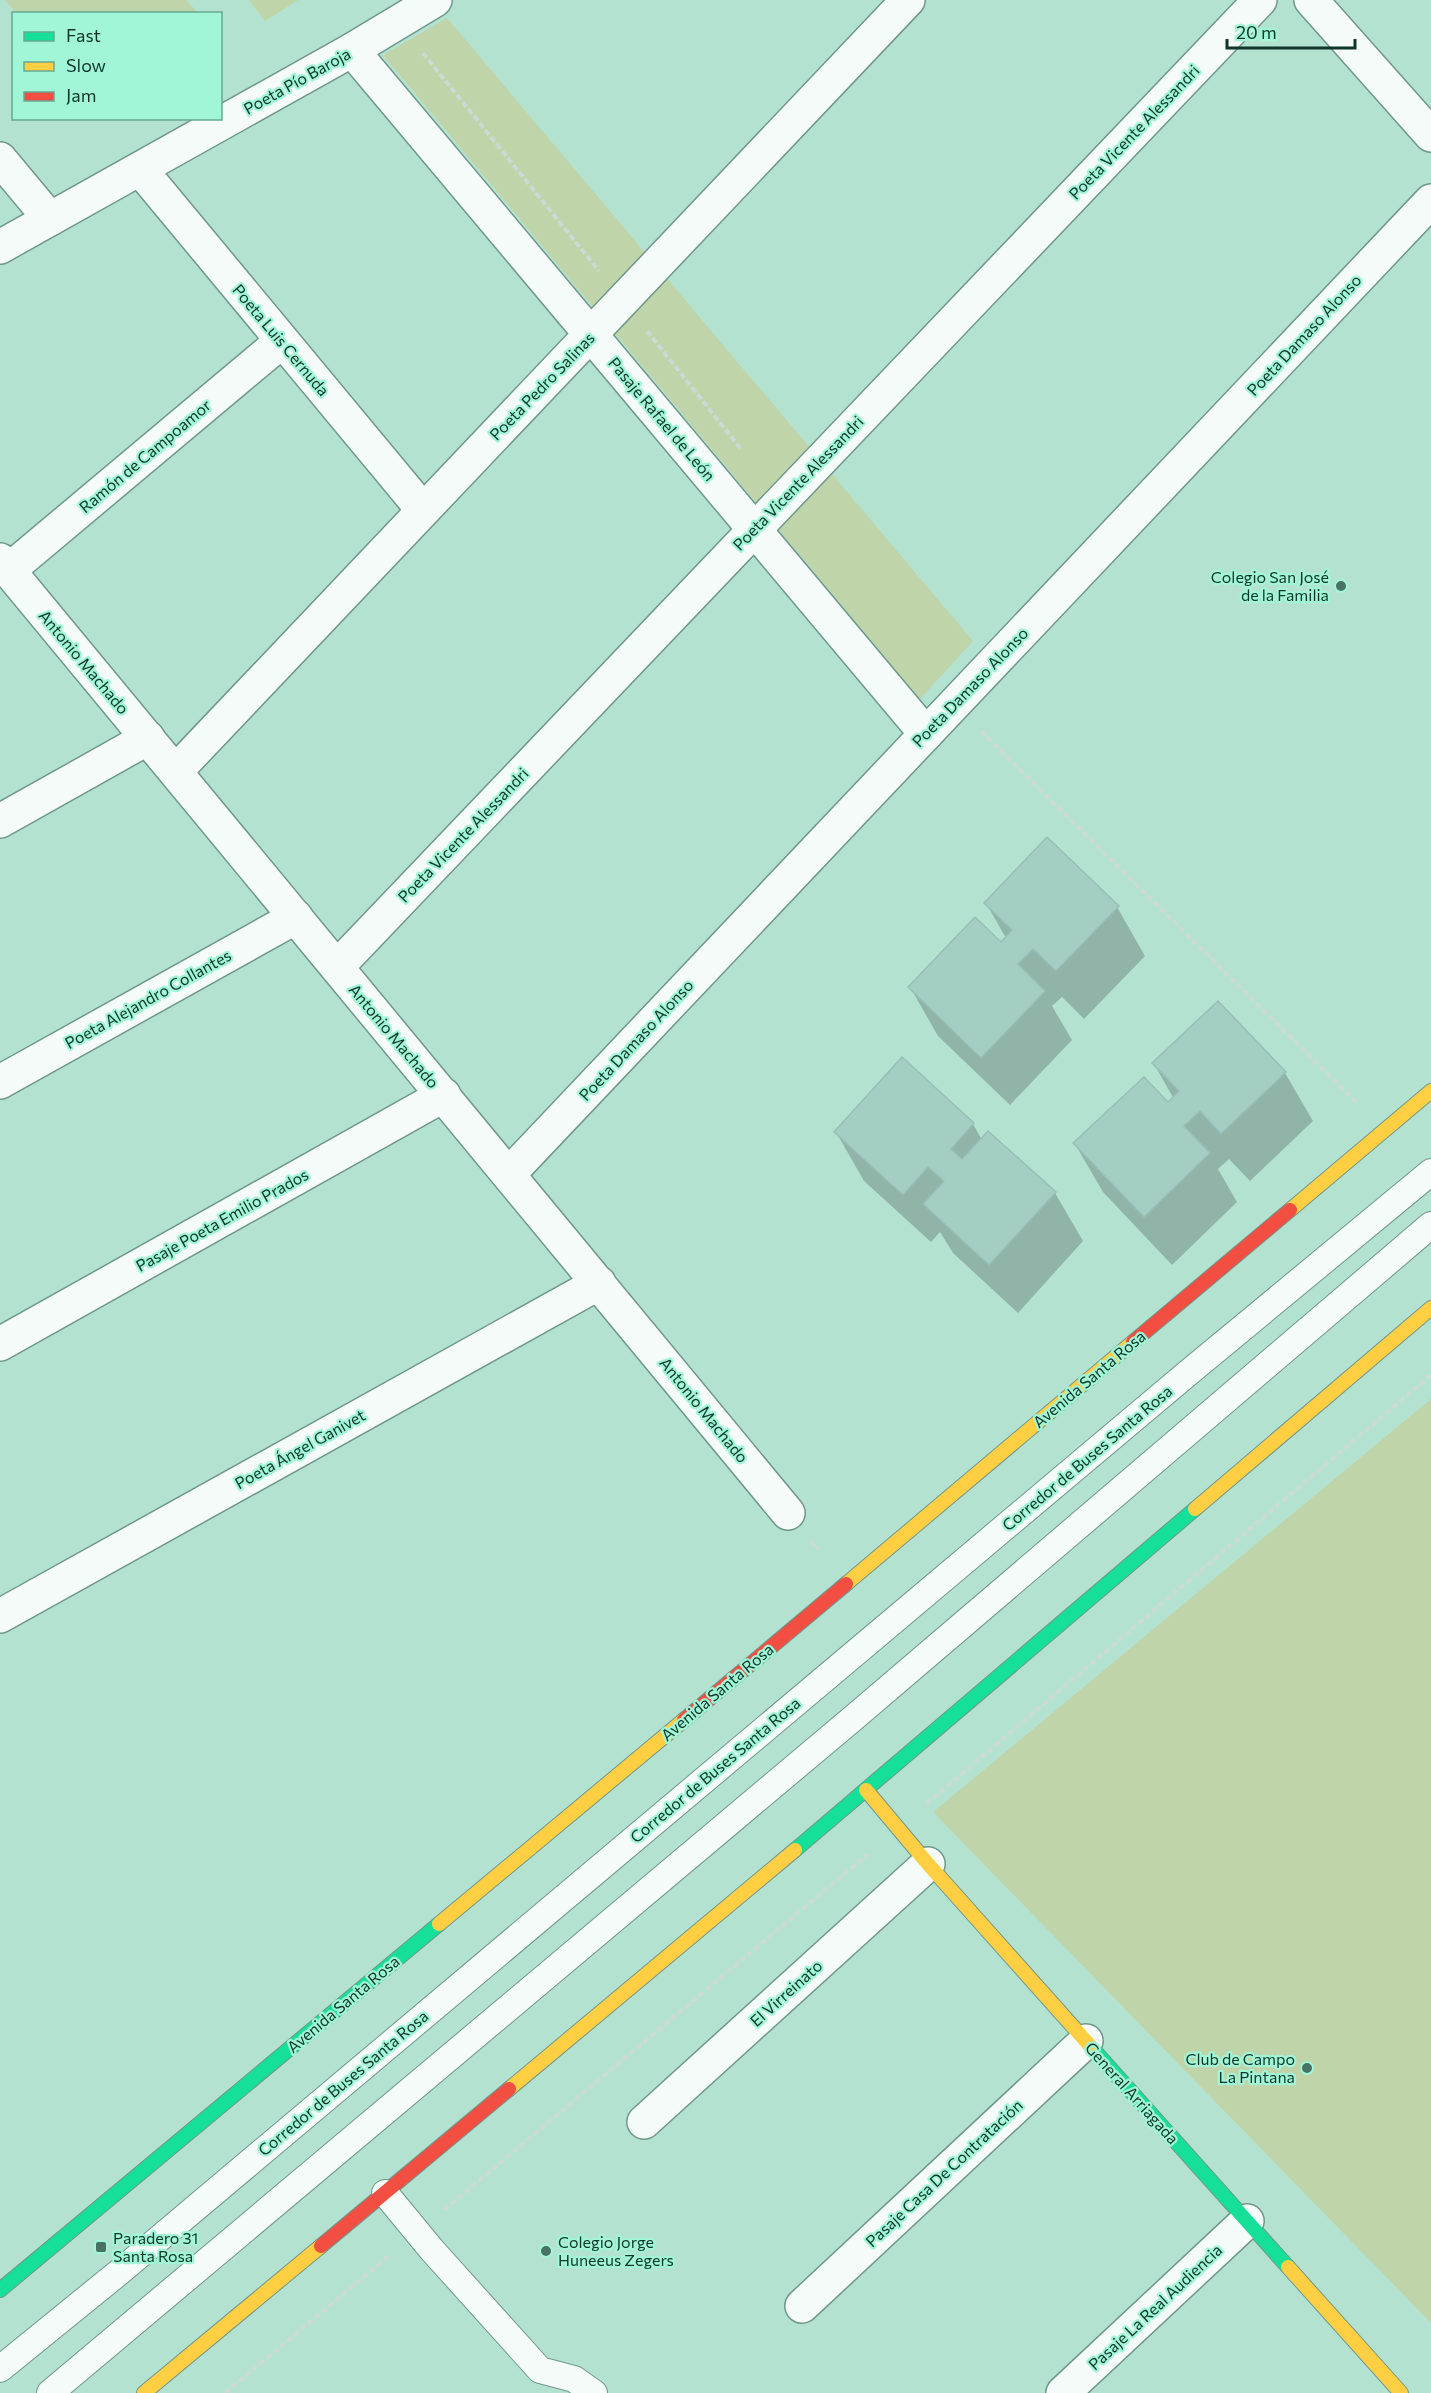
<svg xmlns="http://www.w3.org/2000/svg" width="1431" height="2393" font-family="Commissioner,sans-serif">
	<rect width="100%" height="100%" fill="#b4e2d1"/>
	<!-- green -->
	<g fill="#bfd4a9">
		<path d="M5,0H186L198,13H16Z"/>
		<path d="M249,0H298L265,21Z"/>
		<path d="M447,18L973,641L920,699L383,55Z"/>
		<path d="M1431,1399V2323L933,1812Z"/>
	</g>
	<!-- shadow -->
	<g fill="#0003">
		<path d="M986,903L1117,907L1145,956L1084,1019L1062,997L1052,1006L1072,1040L1010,1105L938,1036L910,987L1001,944L1006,938Z"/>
		<path d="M1218,1003L1285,1073L1313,1121L1250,1181L1229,1159L1218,1169L1237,1202L1172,1265L1103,1192L1075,1144L1168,1104L1174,1099L1154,1064Z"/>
		<path d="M973,1124L982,1140L1055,1193L1083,1241L1018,1313L953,1253L940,1232L931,1242L864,1181L836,1132Z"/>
	</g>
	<!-- building -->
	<g fill="#a4cdc3" stroke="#97bfb7" stroke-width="1.5">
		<path d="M1047,837L1119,906L1056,971L1033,949L1018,964L1045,991L981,1058L908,987L975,917L1001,942L1012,930L984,903Z"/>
		<path d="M1218,1001L1286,1072L1221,1134L1200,1111L1184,1126L1210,1153L1144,1217L1073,1143L1144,1077L1168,1102L1179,1091L1152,1063Z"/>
		<path d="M902,1057L974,1123L951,1149L962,1159L988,1131L1056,1192L989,1265L923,1204L944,1181L928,1167L903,1195L834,1132Z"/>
	</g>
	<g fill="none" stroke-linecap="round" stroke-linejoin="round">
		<!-- lane casing -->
		<g stroke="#70978b" stroke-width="28">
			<g id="lane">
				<path d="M385,2193L432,2250L540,2370L574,2379L594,2393"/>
				<path d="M0,2369L123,2269L1188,1373L1431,1172"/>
				<path d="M50,2393L851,1720L1431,1225"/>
			</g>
		</g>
		<!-- street casing -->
		<g stroke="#70978b" stroke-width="36">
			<g id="street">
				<path d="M1311,0L1431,135"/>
				<path d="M352,50L926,734"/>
				<path d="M0,159L50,219"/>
				<path d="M140,169L423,510"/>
				<path d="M0,247L352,50L435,0"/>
				<path d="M0,560L788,1513"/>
				<path d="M9,570L282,341"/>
				<path d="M176,771L908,0"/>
				<path d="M0,821L148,738"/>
				<path d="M337,967L1260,0"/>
				<path d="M0,1082L296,917"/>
				<path d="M509,1174L1431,201"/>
				<path d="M0,1344L444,1095"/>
				<path d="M0,1616L599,1283"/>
				<path d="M644,2122L928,1864"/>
				<path d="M802,2306L1086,2041"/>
				<path d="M1063,2393L1247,2221"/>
			</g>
		</g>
		<!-- fast casing -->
		<g stroke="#70978b" stroke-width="16">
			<g id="fast">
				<path d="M795,1850L1195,1509"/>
				<path d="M1092,2048L1288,2267"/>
				<path d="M0,2290L439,1924"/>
			</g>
		</g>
		<!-- slow casing -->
		<g stroke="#70978b" stroke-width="16">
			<g id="slow">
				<path d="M1290,1210L1431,1091"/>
				<path d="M1195,1509L1431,1308"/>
				<path d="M846,1584L1133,1342"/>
				<path d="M866,1790L928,1864L1092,2048"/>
				<path d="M439,1924L684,1720"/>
				<path d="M509,2089L795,1850"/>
				<path d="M1288,2267L1401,2393"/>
				<path d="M144,2393L321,2246"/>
			</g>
		</g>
		<!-- jam casing -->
		<g stroke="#70978b" stroke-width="16">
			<g id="jam">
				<path d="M1133,1342L1290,1210"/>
				<path d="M684,1720L846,1584"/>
				<path d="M321,2246L509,2089"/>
			</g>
		</g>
		<!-- path -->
		<g stroke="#cbdad4" stroke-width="4" stroke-dasharray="6 3" stroke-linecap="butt">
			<path d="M423,53L599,271"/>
			<path d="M647,331L741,449"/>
			<path d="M981,731L1357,1103"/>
			<path d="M811,1541L819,1550"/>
			<path d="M926,1804L1431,1375"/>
			<path d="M444,2210L868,1854"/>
			<path d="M225,2393L390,2255"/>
		</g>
		<!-- lane -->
		<use href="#lane" stroke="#f4fbf8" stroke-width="26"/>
		<!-- street -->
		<use href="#street" stroke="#f4fbf8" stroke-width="33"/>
		<!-- fast -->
		<use href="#fast" stroke="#16e098" stroke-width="14"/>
		<!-- slow -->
		<use href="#slow" stroke="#ffcf43" stroke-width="14"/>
		<!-- jam -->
		<use href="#jam" stroke="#f24e42" stroke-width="14"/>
	</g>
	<!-- markers -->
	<g fill="#497264" stroke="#a0f6d7" stroke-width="2">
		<circle cx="1341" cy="586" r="6"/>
		<circle cx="1307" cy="2068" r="6"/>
		<rect x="95" y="2241" width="12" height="12" rx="3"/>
		<circle cx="546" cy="2251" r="6"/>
	</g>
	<g text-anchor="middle" stroke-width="4.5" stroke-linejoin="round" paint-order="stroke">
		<!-- street labels -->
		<g font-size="16" fill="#10352a" stroke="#a0f6d7">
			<text transform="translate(297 81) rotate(-29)" y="6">Poeta Pío Baroja</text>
			<text transform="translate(1134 132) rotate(-46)" y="6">Poeta Vicente Alessandri</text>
			<text transform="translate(1304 335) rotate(-47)" y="6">Poeta Damaso Alonso</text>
			<text transform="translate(281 340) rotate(50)" y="6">Poeta Luis Cernuda</text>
			<text transform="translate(542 386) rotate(-46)" y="6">Poeta Pedro Salinas</text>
			<text transform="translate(662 419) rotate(50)" y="6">Pasaje Rafael de León</text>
			<text transform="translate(145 456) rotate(-40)" y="6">Ramón de Campoamor</text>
			<text transform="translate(798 483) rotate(-46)" y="6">Poeta Vicente Alessandri</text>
			<text transform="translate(84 662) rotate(50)" y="6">Antonio Machado</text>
			<text transform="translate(970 687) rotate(-46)" y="6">Poeta Damaso Alonso</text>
			<text transform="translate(463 835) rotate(-46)" y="6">Poeta Vicente Alessandri</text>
			<text transform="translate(148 999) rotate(-29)" y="6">Poeta Alejandro Collantes</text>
			<text transform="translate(394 1036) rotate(50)" y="6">Antonio Machado</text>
			<text transform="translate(636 1040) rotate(-47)" y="6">Poeta Damaso Alonso</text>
			<text transform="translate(222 1220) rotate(-29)" y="6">Pasaje Poeta Emilio Prados</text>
			<text transform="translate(1089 1379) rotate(-40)" y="6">Avenida Santa Rosa</text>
			<text transform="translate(704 1410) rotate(51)" y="6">Antonio Machado</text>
			<text transform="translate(300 1449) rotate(-29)" y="6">Poeta Ángel Ganivet</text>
			<text transform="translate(1087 1458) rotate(-40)" y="6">Corredor de Buses Santa Rosa</text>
			<text transform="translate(717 1692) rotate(-40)" y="6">Avenida Santa Rosa</text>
			<text transform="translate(715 1770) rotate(-40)" y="6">Corredor de Buses Santa Rosa</text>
			<text transform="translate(786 1993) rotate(-42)" y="6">El Virreinato</text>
			<text transform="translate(343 2004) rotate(-40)" y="6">Avenida Santa Rosa</text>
			<text transform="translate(343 2083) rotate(-40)" y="6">Corredor de Buses Santa Rosa</text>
			<text transform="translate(1132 2093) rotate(48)" y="6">General Arriagada</text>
			<text transform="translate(944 2173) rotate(-43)" y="6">Pasaje Casa De Contratación</text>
			<text transform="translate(1155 2307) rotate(-43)" y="6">Pasaje La Real Audiencia</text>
		</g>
		<!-- poi labels -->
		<g font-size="16" fill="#10352a" stroke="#a0f6d7" text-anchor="end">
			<text x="1329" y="583">Colegio San José<tspan x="1329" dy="18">de la Familia</tspan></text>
			<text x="1295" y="2065">Club de Campo<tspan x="1295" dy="18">La Pintana</tspan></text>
			<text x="113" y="2244" text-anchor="start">Paradero 31<tspan x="113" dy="18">Santa Rosa</tspan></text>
			<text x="558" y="2248" text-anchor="start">Colegio Jorge<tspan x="558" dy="18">Huneeus Zegers</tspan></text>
		</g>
	</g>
	<!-- legend -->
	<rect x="12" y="12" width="210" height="108" fill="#a0f6d7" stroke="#66a992" stroke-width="1.5"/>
	<rect x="24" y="32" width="30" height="9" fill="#16e098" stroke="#66a992" stroke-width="1.5"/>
	<text x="66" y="42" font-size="18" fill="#10352a">Fast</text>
	<rect x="24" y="62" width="30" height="9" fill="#ffcf43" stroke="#66a992" stroke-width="1.5"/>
	<text x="66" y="72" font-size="18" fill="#10352a">Slow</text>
	<rect x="24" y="92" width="30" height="9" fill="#f24e42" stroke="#66a992" stroke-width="1.5"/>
	<text x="66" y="102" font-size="18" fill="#10352a">Jam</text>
	<!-- scale -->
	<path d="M1227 39v9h128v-9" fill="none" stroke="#10352a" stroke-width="3"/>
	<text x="1236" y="39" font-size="18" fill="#10352a" stroke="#a0f6d7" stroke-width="4.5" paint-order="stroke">20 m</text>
</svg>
